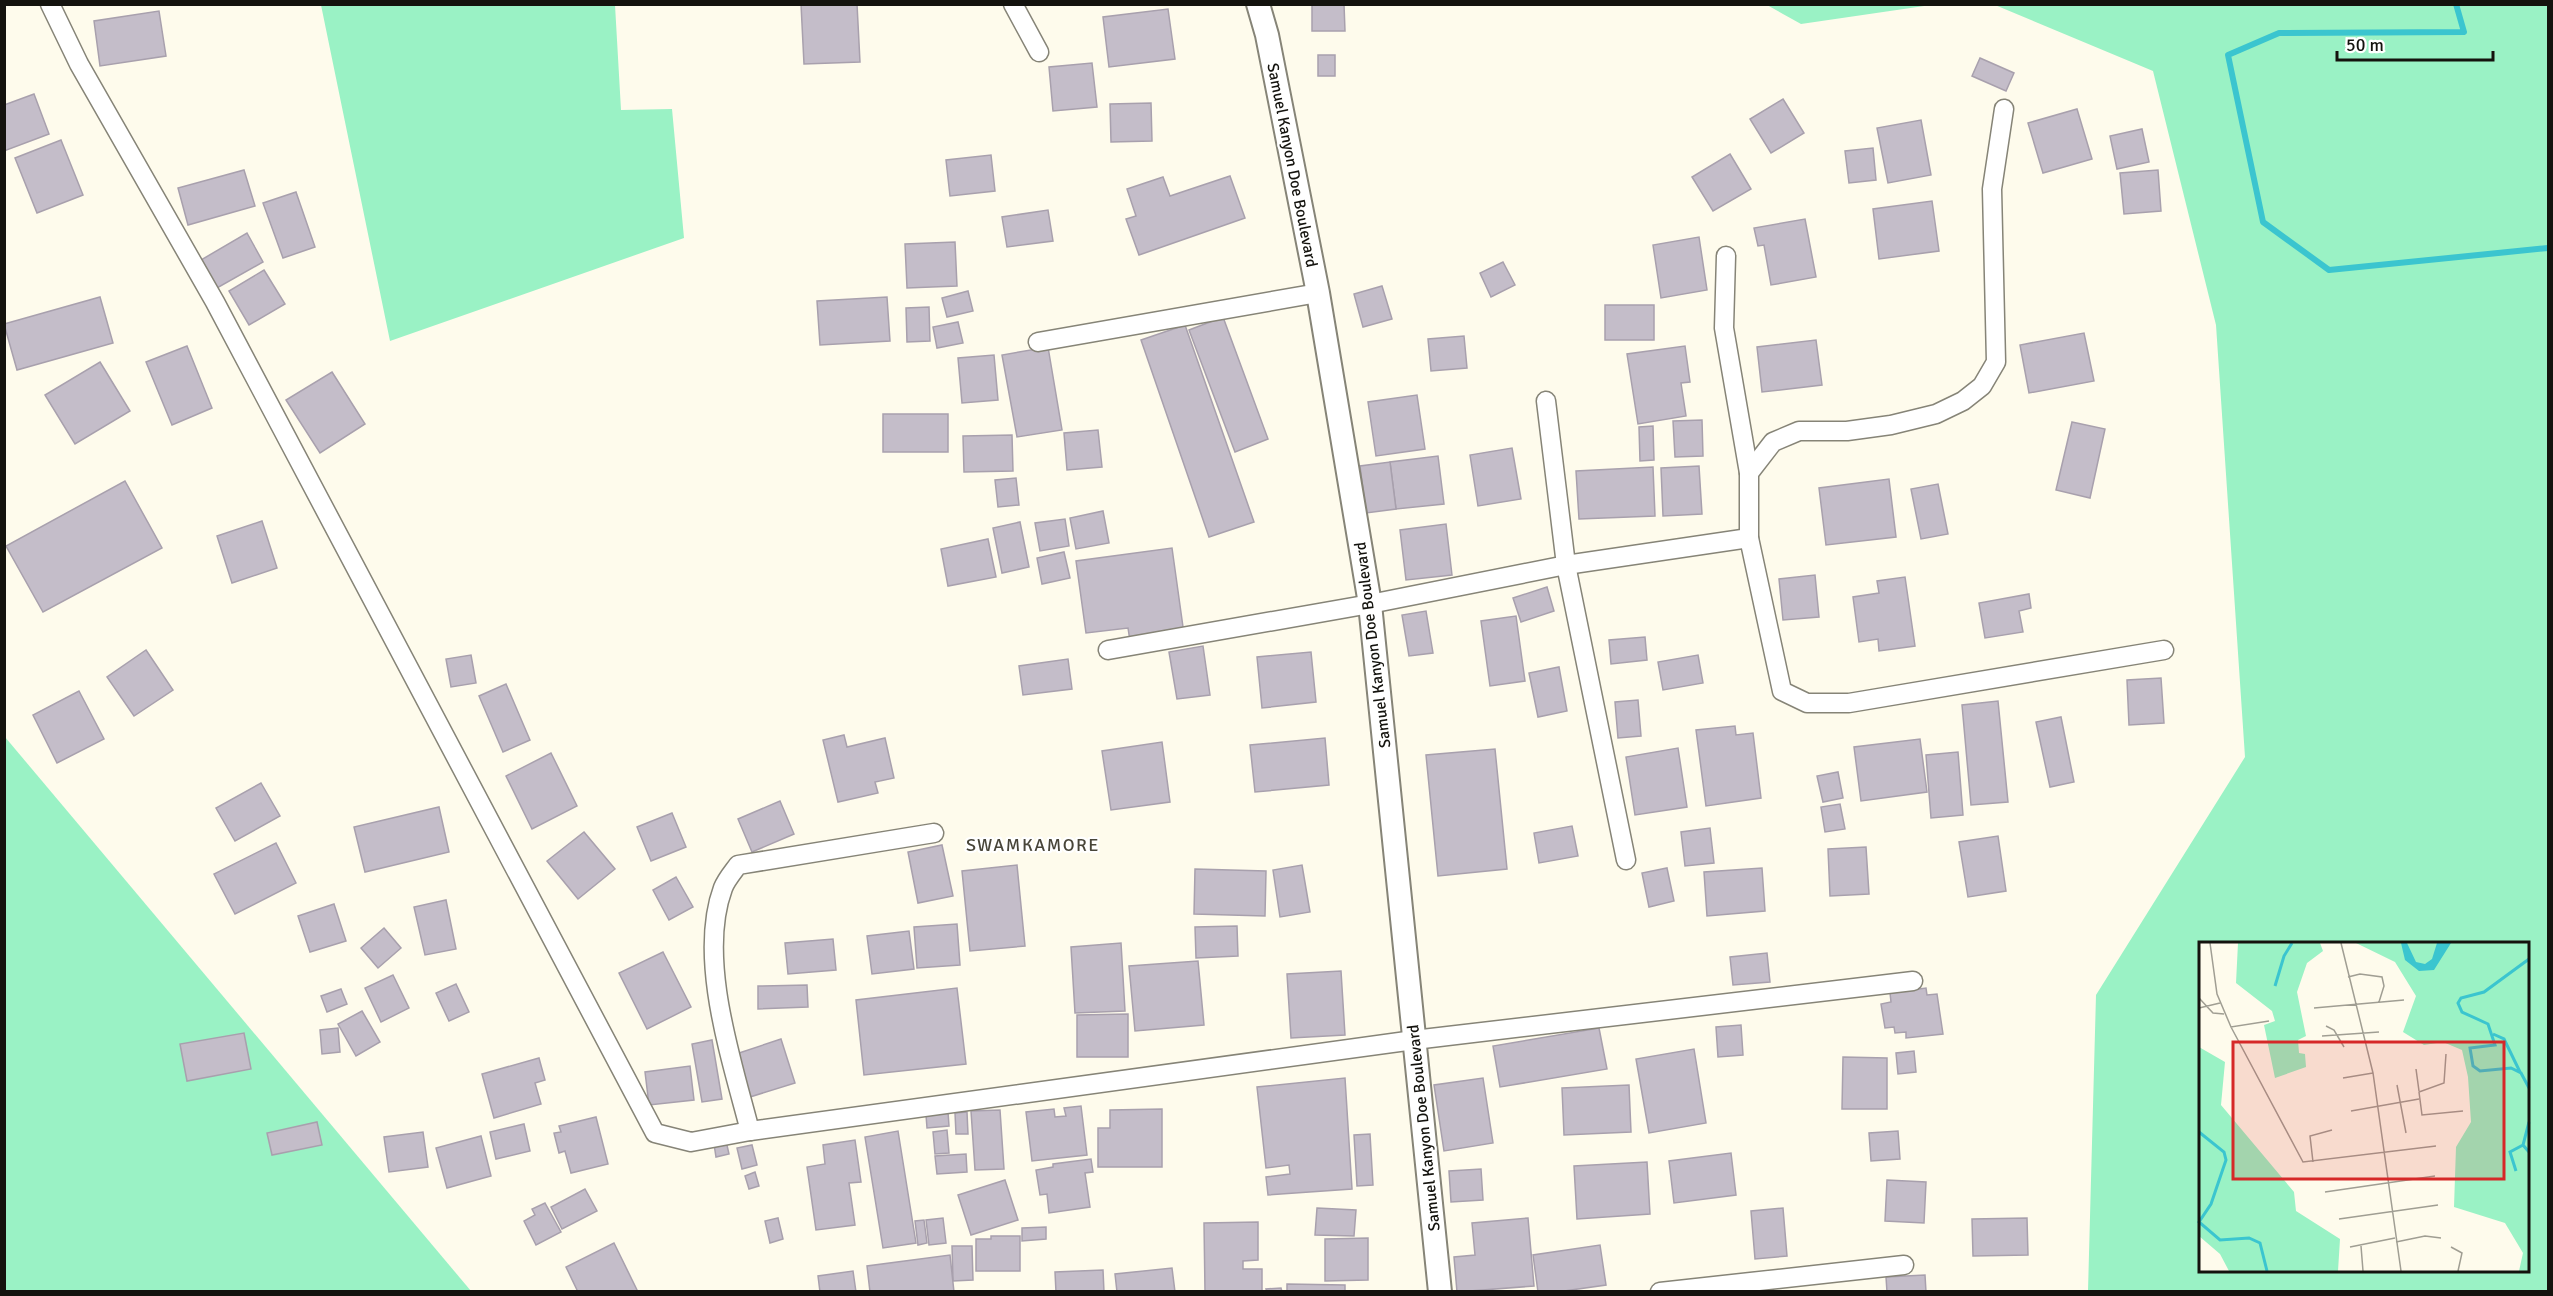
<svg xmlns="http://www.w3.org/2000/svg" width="2553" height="1296" font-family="Signika,sans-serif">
	<rect width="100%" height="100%" fill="#fefbec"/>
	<!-- green -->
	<g fill="#9af2c5" fill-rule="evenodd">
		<path d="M321,5H615L621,110L672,109L684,238L390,341Z"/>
		<path d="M1767,5V4L1931,5L1801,24Z"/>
		<path d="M1995,5H2548V1291H2088L2096,995L2245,757L2216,325L2153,71ZM2200,944H2528V1270H2200Z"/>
		<path d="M5,737L471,1291H5Z"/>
	</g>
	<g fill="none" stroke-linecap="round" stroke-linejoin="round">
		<!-- stream -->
		<path stroke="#3bc5cf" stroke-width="6" d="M2456,4L2464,32L2279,33L2228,55L2263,222L2329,270L2548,248"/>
	</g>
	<!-- building -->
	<g fill="#c4bdc9" stroke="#a8a0ad" stroke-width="1.5">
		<path d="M801,4H857L860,62L804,64Z"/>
		<path d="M1312,4H1344L1345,31H1312Z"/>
		<path d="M1168,9L1175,59L1109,67L1103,17Z"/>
		<path d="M159,11L166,56L100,66L94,21Z"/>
		<rect x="1318" y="55" width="17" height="21"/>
		<path d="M1980,58L2014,73L2006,91L1972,76Z"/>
		<path d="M1092,63L1097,107L1053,111L1049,67Z"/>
		<path d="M34,94L49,134L4,151V105Z"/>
		<path d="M1783,99L1804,133L1771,153L1750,119Z"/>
		<path d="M1151,103L1152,141L1111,142L1110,104Z"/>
		<path d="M2077,109L2092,159L2043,173L2028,123Z"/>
		<path d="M1921,120L1931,175L1888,183L1877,128Z"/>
		<path d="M2142,129L2149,162L2117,169L2110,136Z"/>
		<path d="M61,140L83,195L37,213L15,158Z"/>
		<path d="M1873,148L1876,180L1849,183L1845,151Z"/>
		<path d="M1730,154L1751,189L1713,211L1692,177Z"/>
		<path d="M991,155L995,191L950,196L946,160Z"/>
		<path d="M244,170L255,206L188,225L178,188Z"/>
		<path d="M2158,170L2161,211L2124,214L2120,173Z"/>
		<path d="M1230,176L1245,218L1139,255L1126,219L1136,216L1127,189L1163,177L1170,196Z"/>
		<path d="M296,192L315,247L283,258L263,203Z"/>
		<path d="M1932,201L1939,251L1879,259L1873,209Z"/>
		<path d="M1048,210L1053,241L1007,247L1002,217Z"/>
		<path d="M1805,219L1816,277L1771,285L1764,245L1758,246L1754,228Z"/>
		<path d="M247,233L263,262L217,288L201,260Z"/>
		<path d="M1699,237L1707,290L1661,298L1653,245Z"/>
		<path d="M955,242L957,286L907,288L905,244Z"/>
		<path d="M1503,262L1515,285L1491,297L1480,273Z"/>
		<path d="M264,270L285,304L249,325L229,291Z"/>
		<path d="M1382,286L1392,319L1363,327L1354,294Z"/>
		<path d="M968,291L973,311L947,317L942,298Z"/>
		<path d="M100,297L113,343L17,370L4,324Z"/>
		<path d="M887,297L890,341L820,345L817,301Z"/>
		<rect x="1605" y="305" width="49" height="35"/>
		<path d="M929,307L930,341L907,342L906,308Z"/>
		<path d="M1223,317L1268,439L1235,452L1189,330Z"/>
		<path d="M958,322L963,343L937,348L933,327Z"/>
		<path d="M1185,325L1254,522L1209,537L1141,340Z"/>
		<path d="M2084,333L2094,381L2029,393L2020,345Z"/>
		<path d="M1464,336L1467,368L1431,371L1428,339Z"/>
		<path d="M1816,340L1822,385L1762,392L1757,347Z"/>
		<path d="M187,346L212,408L172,425L146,362Z"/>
		<path d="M1685,346L1690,382L1681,383L1686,416L1638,424L1627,354Z"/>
		<path d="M1048,347L1062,430L1017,437L1002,355Z"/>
		<path d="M994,355L998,400L962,403L958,358Z"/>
		<path d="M100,362L130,411L75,444L45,395Z"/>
		<path d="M332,372L365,424L320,453L286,400Z"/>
		<path d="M1417,395L1425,449L1376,456L1368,402Z"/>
		<rect x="883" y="414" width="65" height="38"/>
		<path d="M1702,420L1703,456L1675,457L1673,421Z"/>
		<path d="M2072,422L2105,429L2090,498L2056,490Z"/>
		<path d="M1653,426L1654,460L1640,461L1639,427Z"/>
		<path d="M1098,430L1102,467L1067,470L1064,433Z"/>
		<path d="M1012,435L1013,471L964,472L963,436Z"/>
		<path d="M1512,448L1521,499L1478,506L1470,455Z"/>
		<path d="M1438,456L1444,504L1396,509L1390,462Z"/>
		<path d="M1390,462L1396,509L1366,513L1360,466Z"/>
		<path d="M1699,466L1702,514L1663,516L1661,468Z"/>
		<path d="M1653,467L1655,516L1579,519L1576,471Z"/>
		<path d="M1016,478L1019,505L998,507L995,480Z"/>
		<path d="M1889,479L1896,537L1826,545L1819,488Z"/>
		<path d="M125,481L162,548L43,612L6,546Z"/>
		<path d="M1938,484L1948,534L1921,539L1911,489Z"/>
		<path d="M1103,511L1109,543L1076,549L1070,518Z"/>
		<path d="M1065,519L1069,546L1040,551L1035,523Z"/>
		<path d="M262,521L277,568L232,583L217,536Z"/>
		<path d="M1020,522L1029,567L1002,573L993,528Z"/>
		<path d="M1446,524L1452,575L1406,580L1400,530Z"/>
		<path d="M988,539L996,577L948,586L941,549Z"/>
		<path d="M1172,548L1184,634L1130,641L1128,628L1086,633L1076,561Z"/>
		<path d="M1064,552L1070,578L1042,584L1037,558Z"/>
		<path d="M1815,575L1819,617L1783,620L1779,579Z"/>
		<path d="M1905,577L1915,646L1879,651L1878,639L1859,642L1853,597L1879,593L1877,581Z"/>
		<path d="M1547,587L1554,611L1521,622L1513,598Z"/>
		<path d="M2029,594L2031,608L2019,611L2023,632L1985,638L1979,603Z"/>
		<path d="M1426,611L1433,653L1409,656L1402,615Z"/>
		<path d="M1516,616L1525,681L1490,686L1481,621Z"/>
		<path d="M1645,637L1647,660L1611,664L1609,640Z"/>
		<path d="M1203,646L1210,695L1177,699L1169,652Z"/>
		<path d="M146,650L173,690L134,716L107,677Z"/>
		<path d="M1311,652L1316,702L1262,708L1257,657Z"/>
		<path d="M471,655L476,683L451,687L446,659Z"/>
		<path d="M1698,655L1703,683L1663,690L1658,662Z"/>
		<path d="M1068,659L1072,689L1023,695L1019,666Z"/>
		<path d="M1559,667L1567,711L1538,717L1529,673Z"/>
		<path d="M2161,678L2164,723L2129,725L2127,680Z"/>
		<path d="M506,684L530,740L503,752L479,696Z"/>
		<path d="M79,691L104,739L57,763L33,715Z"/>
		<path d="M1638,700L1641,736L1618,738L1615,702Z"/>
		<path d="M1998,701L2008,802L1971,805L1962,705Z"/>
		<path d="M2061,717L2074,782L2050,787L2036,722Z"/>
		<path d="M1735,726L1736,735L1753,733L1761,798L1706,806L1696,730Z"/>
		<path d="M844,735L847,747L885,738L894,778L875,782L878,793L838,802L823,740Z"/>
		<path d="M1325,738L1329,785L1255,792L1250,745Z"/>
		<path d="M1920,739L1927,792L1861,801L1854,747Z"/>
		<path d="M1162,742L1170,802L1111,810L1102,751Z"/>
		<path d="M1678,748L1687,807L1635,815L1626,757Z"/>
		<path d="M1495,749L1507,869L1438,876L1426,755Z"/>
		<path d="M1958,752L1963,815L1931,818L1926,755Z"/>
		<path d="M551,753L577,806L532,829L506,776Z"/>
		<path d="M1838,772L1843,798L1823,802L1817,776Z"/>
		<path d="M261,783L280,816L235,841L216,808Z"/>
		<path d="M780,801L794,834L752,852L738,819Z"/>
		<path d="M1840,804L1845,829L1825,832L1821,807Z"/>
		<path d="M439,807L449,852L365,872L354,827Z"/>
		<path d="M672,813L686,847L651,861L637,827Z"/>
		<path d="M1572,826L1578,856L1539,863L1534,833Z"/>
		<path d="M1710,828L1714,863L1685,866L1681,832Z"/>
		<path d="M584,832L615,869L578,899L547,861Z"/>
		<path d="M1998,836L2006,891L1968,897L1959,842Z"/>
		<path d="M276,843L296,883L235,914L214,874Z"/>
		<path d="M942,845L953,896L918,903L908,852Z"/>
		<path d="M1866,847L1869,894L1830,896L1828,849Z"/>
		<path d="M1017,865L1025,946L970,951L962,871Z"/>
		<path d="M1302,865L1310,912L1280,917L1273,870Z"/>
		<path d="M1667,868L1674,901L1649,907L1642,873Z"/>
		<path d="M1762,868L1765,911L1707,916L1704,872Z"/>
		<path d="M1195,869L1266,871L1265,916L1194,914Z"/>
		<path d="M676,877L693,907L669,920L653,890Z"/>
		<path d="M446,900L456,949L425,955L414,907Z"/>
		<path d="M334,904L346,941L310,952L298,916Z"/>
		<path d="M957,924L960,965L917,968L914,927Z"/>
		<path d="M1237,926L1238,956L1196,958L1195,927Z"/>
		<path d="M384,928L401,948L378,968L361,948Z"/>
		<path d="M909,931L914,969L872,974L867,936Z"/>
		<path d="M833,939L836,970L788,974L785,943Z"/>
		<path d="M1121,943L1125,1011L1075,1013L1071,947Z"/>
		<path d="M663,952L691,1007L647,1029L619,973Z"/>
		<path d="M1767,953L1770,982L1733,985L1730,957Z"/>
		<path d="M1198,961L1204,1025L1135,1031L1129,966Z"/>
		<path d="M1341,971L1345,1035L1291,1038L1287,974Z"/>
		<path d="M393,975L409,1008L381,1022L365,988Z"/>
		<path d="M456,984L469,1012L449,1021L436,993Z"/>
		<path d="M807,985L808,1007L758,1009V986Z"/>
		<path d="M957,988L966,1064L864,1075L856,1000Z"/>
		<path d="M1926,988L1927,995L1937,994L1943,1034L1906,1038V1032L1895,1033L1894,1027L1885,1028L1881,1004L1891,1002L1890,993Z"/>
		<path d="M341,989L347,1004L327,1012L321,996Z"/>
		<path d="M362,1011L380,1042L356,1056L338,1024Z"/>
		<path d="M1128,1014V1057H1077V1015Z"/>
		<path d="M1741,1025L1743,1055L1718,1057L1716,1027Z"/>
		<path d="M338,1028L340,1052L322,1054L320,1030Z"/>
		<path d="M1599,1028L1607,1069L1500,1087L1493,1046Z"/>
		<path d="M244,1033L251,1069L187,1081L180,1044Z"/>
		<path d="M781,1039L795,1083L750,1097L736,1054Z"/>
		<path d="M712,1040L722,1099L702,1102L692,1044Z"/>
		<path d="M1694,1049L1706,1123L1649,1133L1636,1059Z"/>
		<path d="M1914,1051L1916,1072L1898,1074L1896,1053Z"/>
		<path d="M1843,1057L1887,1058V1109H1842Z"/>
		<path d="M539,1058L545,1080L535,1083L541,1104L494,1118L482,1074Z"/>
		<path d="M690,1066L694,1100L649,1105L645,1072Z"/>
		<path d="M1345,1078L1352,1189L1268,1195L1266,1177L1290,1174L1289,1165L1266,1168L1257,1087Z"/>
		<path d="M1483,1078L1493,1143L1444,1151L1434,1085Z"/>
		<path d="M1629,1085L1631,1132L1564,1135L1562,1088Z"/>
		<path d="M1081,1106L1087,1155L1032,1161L1026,1112L1054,1109L1055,1117L1066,1116L1064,1108Z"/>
		<path d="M1162,1109V1167H1098V1128H1110V1110Z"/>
		<path d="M1000,1110L1004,1169L975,1170L971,1111Z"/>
		<path d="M948,1112L949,1126L927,1128L926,1115Z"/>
		<path d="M967,1112L968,1134H956L955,1113Z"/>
		<path d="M596,1117L608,1164L571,1173L565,1151L559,1153L554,1133L561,1132L559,1126Z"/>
		<path d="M317,1122L322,1145L272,1155L267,1133Z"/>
		<path d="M524,1124L530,1151L496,1159L490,1132Z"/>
		<path d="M947,1130L949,1153L935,1154L933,1132Z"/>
		<path d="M898,1131L916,1243L883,1248L865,1137Z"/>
		<path d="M1898,1131L1900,1159L1871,1161L1869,1133Z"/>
		<path d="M423,1132L428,1167L389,1172L384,1137Z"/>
		<path d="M1370,1134L1373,1185L1357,1186L1354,1135Z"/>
		<path d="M481,1136L491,1176L447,1188L436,1148Z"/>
		<path d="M855,1140L861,1182L849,1183L855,1225L816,1230L807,1167L825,1164L823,1145Z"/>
		<path d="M726,1141L729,1154L716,1157L714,1144Z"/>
		<path d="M752,1145L757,1165L742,1169L737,1148Z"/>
		<path d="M1731,1153L1736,1195L1674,1203L1669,1161Z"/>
		<path d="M966,1154L967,1172L937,1174L935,1156Z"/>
		<path d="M1091,1159L1093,1172L1085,1173L1090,1207L1049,1213L1047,1194L1040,1195L1036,1170L1053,1167V1164Z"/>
		<path d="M1647,1162L1650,1214L1577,1219L1574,1166Z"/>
		<path d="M1481,1169L1483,1200L1451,1202L1449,1171Z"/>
		<path d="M755,1172L759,1186L749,1189L745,1176Z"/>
		<path d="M1005,1180L1018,1220L971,1235L958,1195Z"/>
		<path d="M1887,1180L1926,1182L1924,1223L1885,1221Z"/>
		<path d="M585,1189L597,1211L562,1229L551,1207Z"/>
		<path d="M545,1203L561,1232L536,1245L524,1221L535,1215L532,1209Z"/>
		<path d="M1317,1208L1356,1210L1354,1236L1315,1235Z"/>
		<path d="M1783,1208L1787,1256L1755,1259L1751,1211Z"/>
		<path d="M778,1218L783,1239L770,1243L765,1221Z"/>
		<path d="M943,1218L946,1243L929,1245L926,1220Z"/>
		<path d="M1528,1218L1534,1286L1457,1292L1454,1257L1475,1255L1472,1223Z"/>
		<path d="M2027,1218L2028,1255L1973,1256L1972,1219Z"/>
		<path d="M924,1220L927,1243L918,1245L915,1221Z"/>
		<path d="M1258,1222V1260L1243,1261V1269H1262V1292H1205L1204,1223Z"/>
		<path d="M1046,1227V1239L1022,1241V1228Z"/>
		<path d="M991,1236H1020V1271H976V1239H991Z"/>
		<path d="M1368,1238V1280L1325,1281V1239Z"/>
		<path d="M614,1243L638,1292H578L566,1267Z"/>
		<path d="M1600,1245L1606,1285L1557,1292H1538L1533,1255Z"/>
		<path d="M952,1246H972L973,1280L953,1281Z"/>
		<path d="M950,1255L954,1292H870L867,1266Z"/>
		<path d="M1172,1268L1175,1292H1117L1115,1274Z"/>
		<path d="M1103,1270L1104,1292H1056L1055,1272Z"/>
		<path d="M853,1271L856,1292H820L818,1276Z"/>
		<path d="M1925,1275L1926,1292H1887L1886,1277Z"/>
		<path d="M1287,1284L1345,1285V1292H1287Z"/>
		<path d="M1281,1288L1282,1292H1267L1266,1289Z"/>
	</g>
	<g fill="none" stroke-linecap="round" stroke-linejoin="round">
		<!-- minor casing -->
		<g stroke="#868477" stroke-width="21">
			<g id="minor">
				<path d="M50,4L79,64L215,302L655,1133L691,1142L750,1131L1414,1040L1913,981"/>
				<path d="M1013,4L1039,52"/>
				<path d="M2004,109L1992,189L1996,362L1982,386L1963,401L1936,414L1891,425L1847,431H1799L1773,442L1749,473V538L1782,691L1807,703H1849L2164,650"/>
				<path d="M1726,256L1724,328L1749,473"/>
				<path d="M1038,342L1318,293"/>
				<path d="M1546,401L1566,565L1626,860"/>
				<path d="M1108,650L1370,604L1566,565L1749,538"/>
				<path d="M750,1131C732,1061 697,958 723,888C726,880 733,872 738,865L934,833"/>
				<path d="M1660,1292L1904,1265"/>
			</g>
		</g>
		<!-- tertiary casing -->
		<g stroke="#868477" stroke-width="26">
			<path id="tertiary" d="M1258,4L1267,35L1318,293L1370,604L1440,1292"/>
		</g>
		<!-- minor -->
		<use href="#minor" stroke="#fff" stroke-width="18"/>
		<!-- tertiary -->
		<use href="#tertiary" stroke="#fff" stroke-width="22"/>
	</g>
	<g text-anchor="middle" stroke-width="4.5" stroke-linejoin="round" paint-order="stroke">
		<!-- street labels -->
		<g font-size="16" fill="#14130e" stroke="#fff">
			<text transform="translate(1293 165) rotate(79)" y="6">Samuel Kanyon Doe Boulevard</text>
			<text transform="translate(1372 645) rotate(-97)" y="6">Samuel Kanyon Doe Boulevard</text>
			<text transform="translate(1423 1128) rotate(-96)" y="6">Samuel Kanyon Doe Boulevard</text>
		</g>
		<!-- neighbourhood labels -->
		<g font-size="18" letter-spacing="1.5" fill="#484539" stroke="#fff">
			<text x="1033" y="851">SWAMKAMORE</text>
		</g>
	</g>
	<!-- overview -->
	<g transform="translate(2199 942)">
		<rect width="330" height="330" fill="#fefbec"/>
		<path d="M39,1H121L124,9L108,21L98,50L107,94L99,98L100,111L106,112L107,125L76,136L65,83L76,79L73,69L37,41ZM157,1H330V329H320L324,311L306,281L255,265L257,205L272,180L269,135L263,108L244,100L225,103L204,90L217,54L196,20ZM0,105L26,120L22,163L95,250L97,269L141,297L139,329H30L21,312L0,294Z" fill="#9af2c5"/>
		<path d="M202,1H208L217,20L226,22L233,17L238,1H252L235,28L220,29L206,18Z" fill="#3bc5cf"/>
		<path fill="none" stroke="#3bc5cf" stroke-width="3" d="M330,17L285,50L262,56L259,61L263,70L289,82L296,103L271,106L274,124L281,129L312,126L322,131L330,146M76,44L85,14L93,1M294,92L305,97L321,130M330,180L324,203L330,210M0,190L25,210L27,218L12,262L0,280L21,298L50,296L61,301L68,329M317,229L311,210L324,203"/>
		<path fill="none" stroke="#a09e93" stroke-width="1.5" d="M11,1L18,52L32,85L70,79M142,1L174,131L202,329M149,35L161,32L183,35L185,44L180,60M0,56L14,71L25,72M0,66L21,61M115,66L205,58M127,84L135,88L145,105M32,85L104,220L237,204M123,94L180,90M247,112L245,141L220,150L223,173L264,169M217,127L220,149M144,136L174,131M198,143L207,191M152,169L220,157M114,220L111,194L133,188M126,250L236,234M140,277L239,263M197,300L226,294L242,296M162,304L164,329M151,305L196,296M252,305L263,311L259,329"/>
		<path fill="#d62828" fill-opacity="0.15" stroke="#d62828" stroke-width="3" d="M34,100H305V237H34Z"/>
		<rect width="330" height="330" fill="none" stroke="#14130e" stroke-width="3"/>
	</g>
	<!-- border -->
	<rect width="2553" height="1296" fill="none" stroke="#14130e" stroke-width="12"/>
	<!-- scale -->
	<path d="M2337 51v9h156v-9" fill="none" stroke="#14130e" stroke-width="3"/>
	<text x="2346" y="51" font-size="18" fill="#14130e" stroke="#ffffff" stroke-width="4.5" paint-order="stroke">50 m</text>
</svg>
